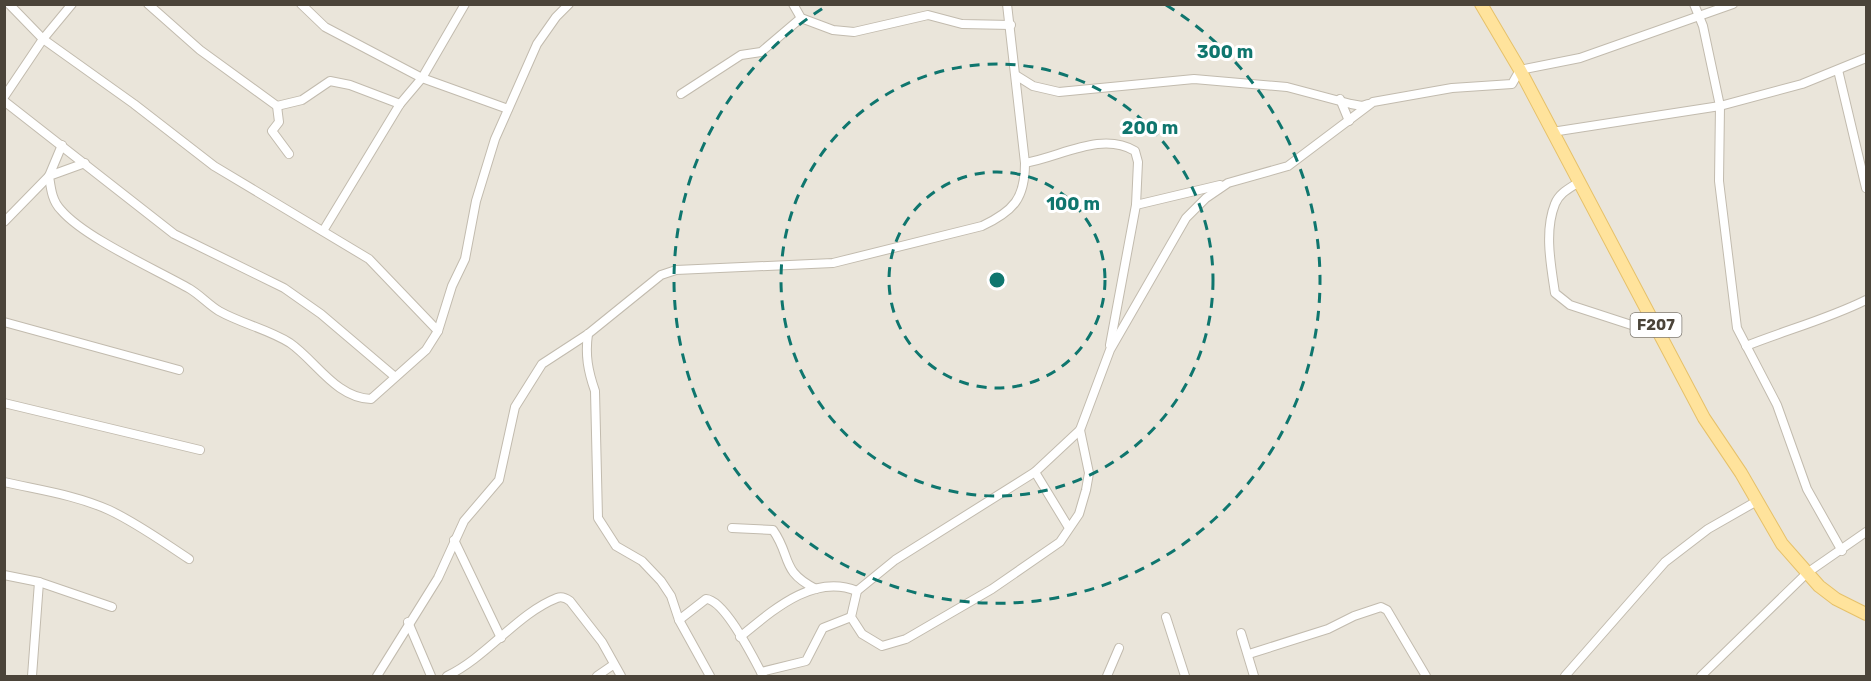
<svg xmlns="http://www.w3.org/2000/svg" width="1871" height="681" font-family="Rubik,sans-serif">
	<rect width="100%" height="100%" fill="#f6f3ec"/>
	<!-- residential -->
	<rect fill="#eae5da" x="5" y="5" width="1861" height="671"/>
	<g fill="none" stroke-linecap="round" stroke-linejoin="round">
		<!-- minor casing -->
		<g stroke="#c2bbae" stroke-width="10">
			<g id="minor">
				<path d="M9,4L43,39L134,104L214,166L369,259L438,331"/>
				<path d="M148,4L200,50L277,106L279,122L272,131L289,154"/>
				<path d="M301,4L325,27L422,78L508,109"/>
				<path d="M793,4L801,18L833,30L854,32L928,15L962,24L1011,25"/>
				<path d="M1694,4L1703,26L1720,106L1719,181L1737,328L1777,405L1807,489L1842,551"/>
				<path d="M1838,70L1866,188"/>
				<path d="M1017,76L1033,86L1059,92L1194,79L1287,87L1351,104L1362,106L1368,104"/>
				<path d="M681,94L741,55L761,52L801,18"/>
				<path d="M4,97L43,39L72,4"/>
				<path d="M1340,99L1349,121"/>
				<path d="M4,101L174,234L284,288L321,314L394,376"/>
				<path d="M277,106L302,100L330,81L350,85L400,104"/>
				<path d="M1552,132L1720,106L1802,84L1866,58"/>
				<path d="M85,163L49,176C51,189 52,201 61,210C85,238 155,269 190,289C200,295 209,305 219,311C242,324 268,329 290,343C316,361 336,398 371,399L426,350L438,331L452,286L465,259L476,201L495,139L537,44L556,17L569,4"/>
				<path d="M1025,163C1061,157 1101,131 1135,151L1138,162L1136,205L1110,345"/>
				<path d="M1579,182C1570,188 1559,193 1555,204C1544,231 1551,266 1555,293L1570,305L1659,334"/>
				<path d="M1136,205L1220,185"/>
				<path d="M4,222L49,176L62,145"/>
				<path d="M323,231L400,104L422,78L465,4"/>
				<path d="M4,322L179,370"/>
				<path d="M588,334C585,355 588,371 595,391L598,518L616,546L642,561L661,581L671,596L679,620L710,676"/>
				<path d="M1746,346C1786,330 1828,319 1866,300"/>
				<path d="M4,403L200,450"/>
				<path d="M1035,472L1080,430L1110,350L1186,218L1206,198L1228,183L1288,166L1373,102L1452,88L1512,84L1520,70L1580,58L1733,4"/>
				<path d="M4,482C39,490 76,495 109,510C137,523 163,542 189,559"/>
				<path d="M732,528L773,530C792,557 780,571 816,589"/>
				<path d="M1069,528L1035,472L895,560L857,591L851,617L862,634L882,646L906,639L992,589L1060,542L1079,514L1086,490L1089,473L1080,430"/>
				<path d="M454,540L501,638"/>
				<path d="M4,575L39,582L112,607"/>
				<path d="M1166,617L1185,676"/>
				<path d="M679,620L706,599C725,600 754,659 763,676"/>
				<path d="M408,622L431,676"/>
				<path d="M1241,633L1254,676"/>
				<path d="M740,637C772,611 813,573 857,591"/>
				<path d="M1249,654L1328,629L1354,616L1381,607L1387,610L1426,676"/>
				<path d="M761,672L806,661L823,628L851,617"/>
				<path d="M32,676L39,582"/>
				<path d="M377,676L438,578L464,521L499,480L515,407L542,364L588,334L661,275L676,270L833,263L982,226C1014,211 1025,198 1025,163L1007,4"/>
				<path d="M447,676C487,657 518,613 557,598C562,596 566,598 570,601L602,642L621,676"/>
				<path d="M597,676L613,665"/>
				<path d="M1107,676L1119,648"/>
				<path d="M1565,676L1665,562L1708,529L1757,501"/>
				<path d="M1701,676L1807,573L1866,532"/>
			</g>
		</g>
		<!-- primary casing -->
		<g stroke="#e6c16a" stroke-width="14">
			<path id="primary" d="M1481,4L1520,70L1704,418L1741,473L1782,544L1819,586L1836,599L1866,614"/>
		</g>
		<!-- minor -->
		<use href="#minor" stroke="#fff" stroke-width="8"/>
		<!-- primary -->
		<use href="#primary" stroke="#ffe39c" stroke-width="12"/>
	</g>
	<!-- distance rings -->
	<g fill="none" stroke="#0f766e" stroke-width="3" stroke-dasharray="10 8">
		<circle cx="997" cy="280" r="108"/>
		<circle cx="997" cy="280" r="216"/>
		<path d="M1166 5A323 323 0 1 1 828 5"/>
	</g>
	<g text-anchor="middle" stroke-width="6" stroke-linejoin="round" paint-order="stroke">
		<!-- shield labels -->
		<rect fill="#fff" stroke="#817c74" stroke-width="1.5" x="1630.5" y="313" width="51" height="24" rx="4.5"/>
		<g font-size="15" font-weight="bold" fill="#4b4439">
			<text x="1656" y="330">F207</text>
		</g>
	</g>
	<circle cx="997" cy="280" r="9" fill="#0f766e" stroke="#fff" stroke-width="3"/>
	<g font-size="18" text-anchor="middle" font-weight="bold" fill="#0f766e" stroke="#fff" stroke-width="6" stroke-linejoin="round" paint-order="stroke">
		<text x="1225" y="58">300 m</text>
		<text x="1150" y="134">200 m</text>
		<text x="1073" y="210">100 m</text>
	</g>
	<!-- border -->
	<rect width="1871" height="681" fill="none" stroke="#4b4439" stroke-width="12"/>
</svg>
